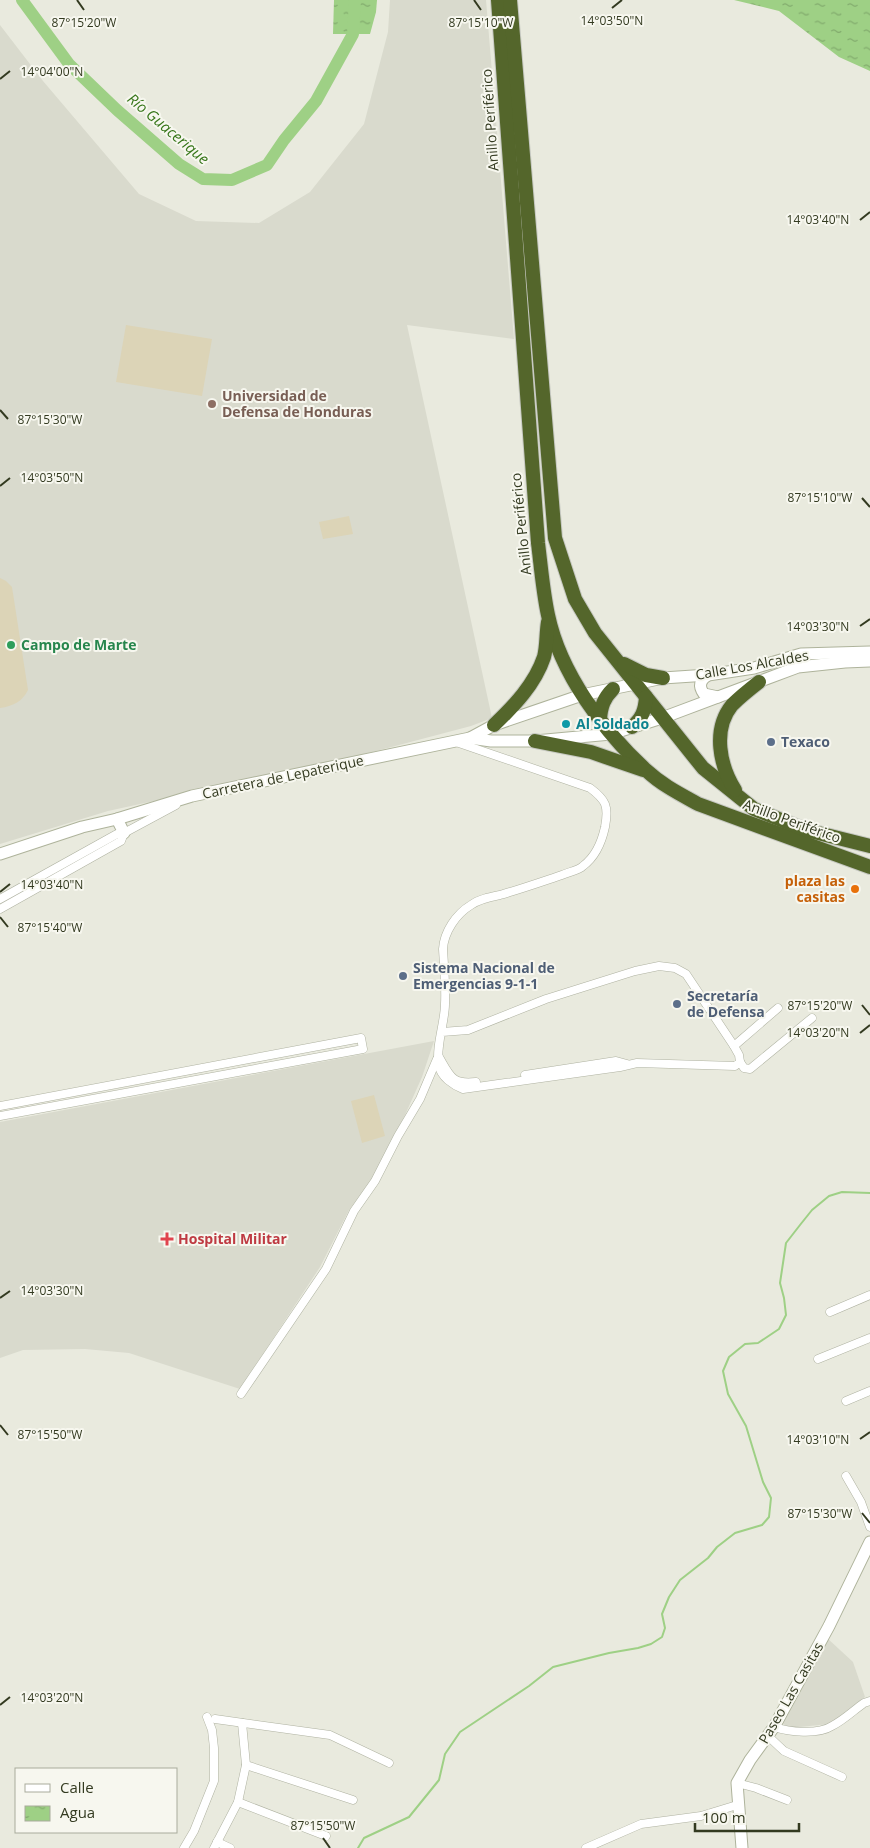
<svg xmlns="http://www.w3.org/2000/svg" width="870" height="1848" font-family="'Open Sans',sans-serif">
	<defs>
		<pattern id="water-ripples" width="26" height="14" patternUnits="userSpaceOnUse" patternTransform="scale(1.25)"><rect width="26" height="14" fill="#9ed085"/><path d="M2 4q2-2 4 0t4 0M15 11q2-2 4 0t4 0" fill="none" stroke="#81aa6c"/></pattern>
	</defs>
	<rect width="100%" height="100%" fill="#e9eade"/>
	<!-- built -->
	<g fill="#d9dacd">
		<path d="M390,0H486L514,339L407,325L492,718L471,726L346,759L108,811L0,844V25L43,81L139,194L196,221L259,223L310,192L364,124L388,32Z"/>
		<path d="M434,1041L422,1077L405,1115L371,1181L349,1210L320,1267L240,1389L129,1353L85,1349L23,1350L0,1358V1122Z"/>
		<path d="M827,1638L853,1662L865,1697L829,1724L790,1728L780,1722Z"/>
	</g>
	<!-- garden -->
	<g fill="#dcd4b7">
		<path d="M126,325L212,339L202,396L116,382Z"/>
		<path d="M349,516L353,534L323,539L319,522Z"/>
		<path d="M0,578L6,581L12,587L28,690C22,702 13,706 0,708Z"/>
		<path d="M374,1095L385,1136L362,1143L351,1101Z"/>
	</g>
	<!-- water -->
	<g fill="url(#water-ripples)">
		<path d="M334,0H377L376,12L370,34H333Z"/>
		<path d="M734,0H870V71L839,57L779,11Z"/>
	</g>
	<g fill="none" stroke-linecap="round" stroke-linejoin="round">
		<!-- stream -->
		<path stroke="#9ed085" stroke-width="2" d="M358,1848L364,1838L409,1817L439,1780L445,1754L460,1732L529,1686L553,1667L609,1653L638,1648L651,1644L662,1637L665,1628L662,1614L669,1597L680,1580L708,1558L717,1547L735,1533L762,1525L769,1517L771,1498L763,1482L746,1426L728,1394L723,1371L729,1357L745,1344L758,1343L779,1329L786,1315L784,1298L780,1283L786,1243L800,1225L812,1210L829,1196L842,1192L870,1193"/>
		<!-- river -->
		<path stroke="#9ed085" stroke-width="12" d="M22,0L69,64L117,110L179,164L203,179L232,180L267,165L284,140L316,101L353,34L355,0"/>
		<!-- street casing -->
		<g stroke="#afb2a1" stroke-width="9">
			<g id="street">
				<path d="M0,899L117,834L124,833L176,805"/>
				<path d="M0,909L121,841L124,833"/>
				<path d="M442,1032L468,1030L546,999L635,971L659,966L675,968L686,974L734,1046L739,1055L740,1062L735,1066L637,1063L620,1067L463,1089C453,1085 441,1077 439,1066C435,1048 445,1022 445,1004C446,986 444,967 443,949C444,932 456,914 471,905C479,899 490,897 500,895C521,889 541,882 562,875C568,872 578,871 583,866C595,857 602,841 605,827C609,806 606,800 590,788L456,742"/>
				<path d="M734,1046L778,1008"/>
				<path d="M439,1057C450,1076 452,1085 476,1082"/>
				<path d="M740,1062L744,1068L750,1069L812,1018"/>
				<path d="M525,1075L616,1061L627,1064"/>
				<path d="M0,1106L361,1038L363,1049L0,1116"/>
				<path d="M830,1312L870,1295"/>
				<path d="M818,1359L870,1338"/>
				<path d="M241,1394L326,1269L354,1211L375,1181L398,1136L420,1099L437,1059"/>
				<path d="M846,1401L870,1391"/>
				<path d="M846,1476L861,1502L870,1527"/>
				<path d="M215,1719L330,1735L389,1763"/>
				<path d="M774,1727C789,1732 818,1735 832,1726C844,1720 854,1710 864,1703L870,1701"/>
				<path d="M769,1737L784,1751L842,1777"/>
				<path d="M246,1765L353,1800"/>
				<path d="M737,1783L756,1788L787,1800"/>
				<path d="M238,1802L326,1836"/>
				<path d="M217,1842L230,1848"/>
				<path d="M184,1848L194,1831L214,1781V1748L212,1730L207,1717"/>
				<path d="M214,1848L238,1802L246,1765L242,1723"/>
				<path d="M586,1848L641,1824L701,1816L737,1805"/>
			</g>
		</g>
		<!-- secondary casing -->
		<g stroke="#aeb39b" stroke-width="13">
			<g id="secondary">
				<path d="M708,675C700,680 698,686 704,694L718,697"/>
				<path d="M470,738L491,741H535L611,734L662,718L798,667L845,662L870,661"/>
				<path d="M117,819L124,833"/>
				<path d="M0,854L82,827L117,819L192,796L470,738L494,725L582,695L635,684L663,678L708,675L754,668L801,654L870,652"/>
				<path d="M742,1848L737,1783L750,1760L774,1727L829,1626L870,1542"/>
			</g>
		</g>
		<!-- highway casing -->
		<g stroke="#c6c8c1" stroke-width="16">
			<g id="highway">
				<path d="M498,0L538,543C541,567 543,592 548,615C560,673 604,732 647,771C662,785 680,794 698,804L870,867"/>
				<path d="M510,0L555,538L575,599L595,633L703,768L754,809L806,830L870,846"/>
				<path d="M624,664L646,675L663,678"/>
				<path d="M600,719C601,706 604,698 613,689"/>
				<path d="M494,725C514,706 535,684 544,657C547,646 546,633 548,622"/>
				<path d="M632,727C642,718 645,711 646,697"/>
				<path d="M535,741L591,752L643,770"/>
				<path d="M735,790C720,766 712,730 732,705C740,697 750,689 759,682"/>
			</g>
		</g>
		<!-- street -->
		<use href="#street" stroke="#fff" stroke-width="8"/>
		<!-- secondary -->
		<use href="#secondary" stroke="#fff" stroke-width="11"/>
		<!-- highway -->
		<use href="#highway" stroke="#54662b" stroke-width="14"/>
	</g>
	<!-- ticks -->
	<path fill="none" stroke="#333a20" stroke-width="2" d="M77,0L84,10M474,0L481,10M612,8L622,0M0,79L10,71M860,220L870,212M0,410L8,419M0,486L10,478M862,498L870,507M860,626L870,619M0,892L10,884M0,917L8,927M862,1005L870,1015M860,1033L870,1025M0,1298L10,1291M0,1425L8,1435M860,1439L870,1432M862,1513L870,1523M0,1705L10,1697M323,1838L330,1848"/>
	<!-- markers -->
	<circle fill="#8d6e63" stroke="#f7f7ef" stroke-width="2" cx="212" cy="404" r="5"/>
	<circle fill="#2e9e5b" stroke="#f7f7ef" stroke-width="2" cx="11" cy="645" r="5"/>
	<circle fill="#0f9aa8" stroke="#f7f7ef" stroke-width="2" cx="566" cy="724" r="5"/>
	<g fill="#5c6f8a" stroke="#f7f7ef" stroke-width="2">
		<circle cx="771" cy="742" r="5"/>
		<circle cx="403" cy="976" r="5"/>
		<circle cx="677" cy="1004" r="5"/>
	</g>
	<circle fill="#e8710a" stroke="#f7f7ef" stroke-width="2" cx="855" cy="889" r="5"/>
	<path fill="#e0444e" stroke="#f7f7ef" stroke-width="2" d="M164.5 1231.5h5v5h5v5h-5v5h-5v-5h-5v-5h5z"/>
	<g text-anchor="middle" stroke-width="4" stroke-linejoin="round" paint-order="stroke">
		<!-- street labels -->
		<g font-size="14" fill="#333a20" stroke="#f7f7ef">
			<text transform="translate(490 120) rotate(-94)" y="5">Anillo Periférico</text>
			<text transform="translate(521 524) rotate(-96)" y="5">Anillo Periférico</text>
			<text transform="translate(752 665) rotate(-10)" y="5">Calle Los Alcaldes</text>
			<text transform="translate(283 777) rotate(-12)" y="5">Carretera de Lepaterique</text>
			<text transform="translate(792 821) rotate(20)" y="5">Anillo Periférico</text>
			<text transform="translate(791 1693) rotate(-60)" y="5">Paseo Las Casitas</text>
		</g>
		<!-- education labels -->
		<g font-size="14" font-weight="bold" fill="#785e54" stroke="#f7f7ef" text-anchor="start">
			<text x="222" y="401">Universidad de<tspan x="222" dy="16">Defensa de Honduras</tspan></text>
		</g>
		<!-- leisure labels -->
		<g font-size="14" font-weight="bold" fill="#27864d" stroke="#f7f7ef" text-anchor="start">
			<text x="21" y="650">Campo de Marte</text>
		</g>
		<!-- culture labels -->
		<g font-size="14" font-weight="bold" fill="#0d838f" stroke="#f7f7ef" text-anchor="start">
			<text x="576" y="729">Al Soldado</text>
		</g>
		<!-- service labels -->
		<g font-size="14" font-weight="bold" fill="#4e5e75" stroke="#f7f7ef" text-anchor="start">
			<text x="781" y="747">Texaco</text>
			<text x="413" y="973">Sistema Nacional de<tspan x="413" dy="16">Emergencias 9-1-1</tspan></text>
			<text x="687" y="1001">Secretaría<tspan x="687" dy="16">de Defensa</tspan></text>
		</g>
		<!-- food labels -->
		<g font-size="14" font-weight="bold" fill="#c56008" stroke="#f7f7ef" text-anchor="end">
			<text x="845" y="886">plaza las<tspan x="845" dy="16">casitas</tspan></text>
		</g>
		<!-- health labels -->
		<g font-size="14" font-weight="bold" fill="#be3a42" stroke="#f7f7ef" text-anchor="start">
			<text x="178" y="1244">Hospital Militar</text>
		</g>
		<!-- water labels -->
		<g font-size="15" font-style="italic" fill="#37761a" stroke="#f7f7ef">
			<text transform="translate(168 129) rotate(40)" y="5">Río Guacerique</text>
		</g>
	</g>
	<g font-size="12" text-anchor="middle" fill="#333a20" stroke="#f7f7ef" stroke-width="4" stroke-linejoin="round" paint-order="stroke">
		<text x="612" y="25">14°03'50"N</text>
		<text x="84" y="27">87°15'20"W</text>
		<text x="481" y="27">87°15'10"W</text>
		<text x="52" y="76">14°04'00"N</text>
		<text x="818" y="224">14°03'40"N</text>
		<text x="50" y="424">87°15'30"W</text>
		<text x="52" y="482">14°03'50"N</text>
		<text x="820" y="502">87°15'10"W</text>
		<text x="818" y="631">14°03'30"N</text>
		<text x="52" y="889">14°03'40"N</text>
		<text x="50" y="932">87°15'40"W</text>
		<text x="820" y="1010">87°15'20"W</text>
		<text x="818" y="1037">14°03'20"N</text>
		<text x="52" y="1295">14°03'30"N</text>
		<text x="50" y="1439">87°15'50"W</text>
		<text x="818" y="1444">14°03'10"N</text>
		<text x="820" y="1518">87°15'30"W</text>
		<text x="52" y="1702">14°03'20"N</text>
		<text x="323" y="1830">87°15'50"W</text>
	</g>
	<!-- legend -->
	<rect x="15" y="1768" width="162" height="65" fill="#f7f7ef" stroke="#a9ab9c"/>
	<rect x="25" y="1784" width="25" height="8" fill="#ffffff" stroke="#a9ab9c"/>
	<text x="60" y="1793" font-size="15" fill="#333a20">Calle</text>
	<rect x="25" y="1806" width="25" height="15" fill="url(#water-ripples)" stroke="#a9ab9c"/>
	<text x="60" y="1818" font-size="15" fill="#333a20">Agua</text>
	<!-- scale -->
	<path d="M695 1823v8h104v-8" fill="none" stroke="#333a20" stroke-width="2.5"/>
	<text x="702" y="1823" font-size="15" fill="#333a20" stroke="#f7f7ef" stroke-width="4" paint-order="stroke">100 m</text>
</svg>
